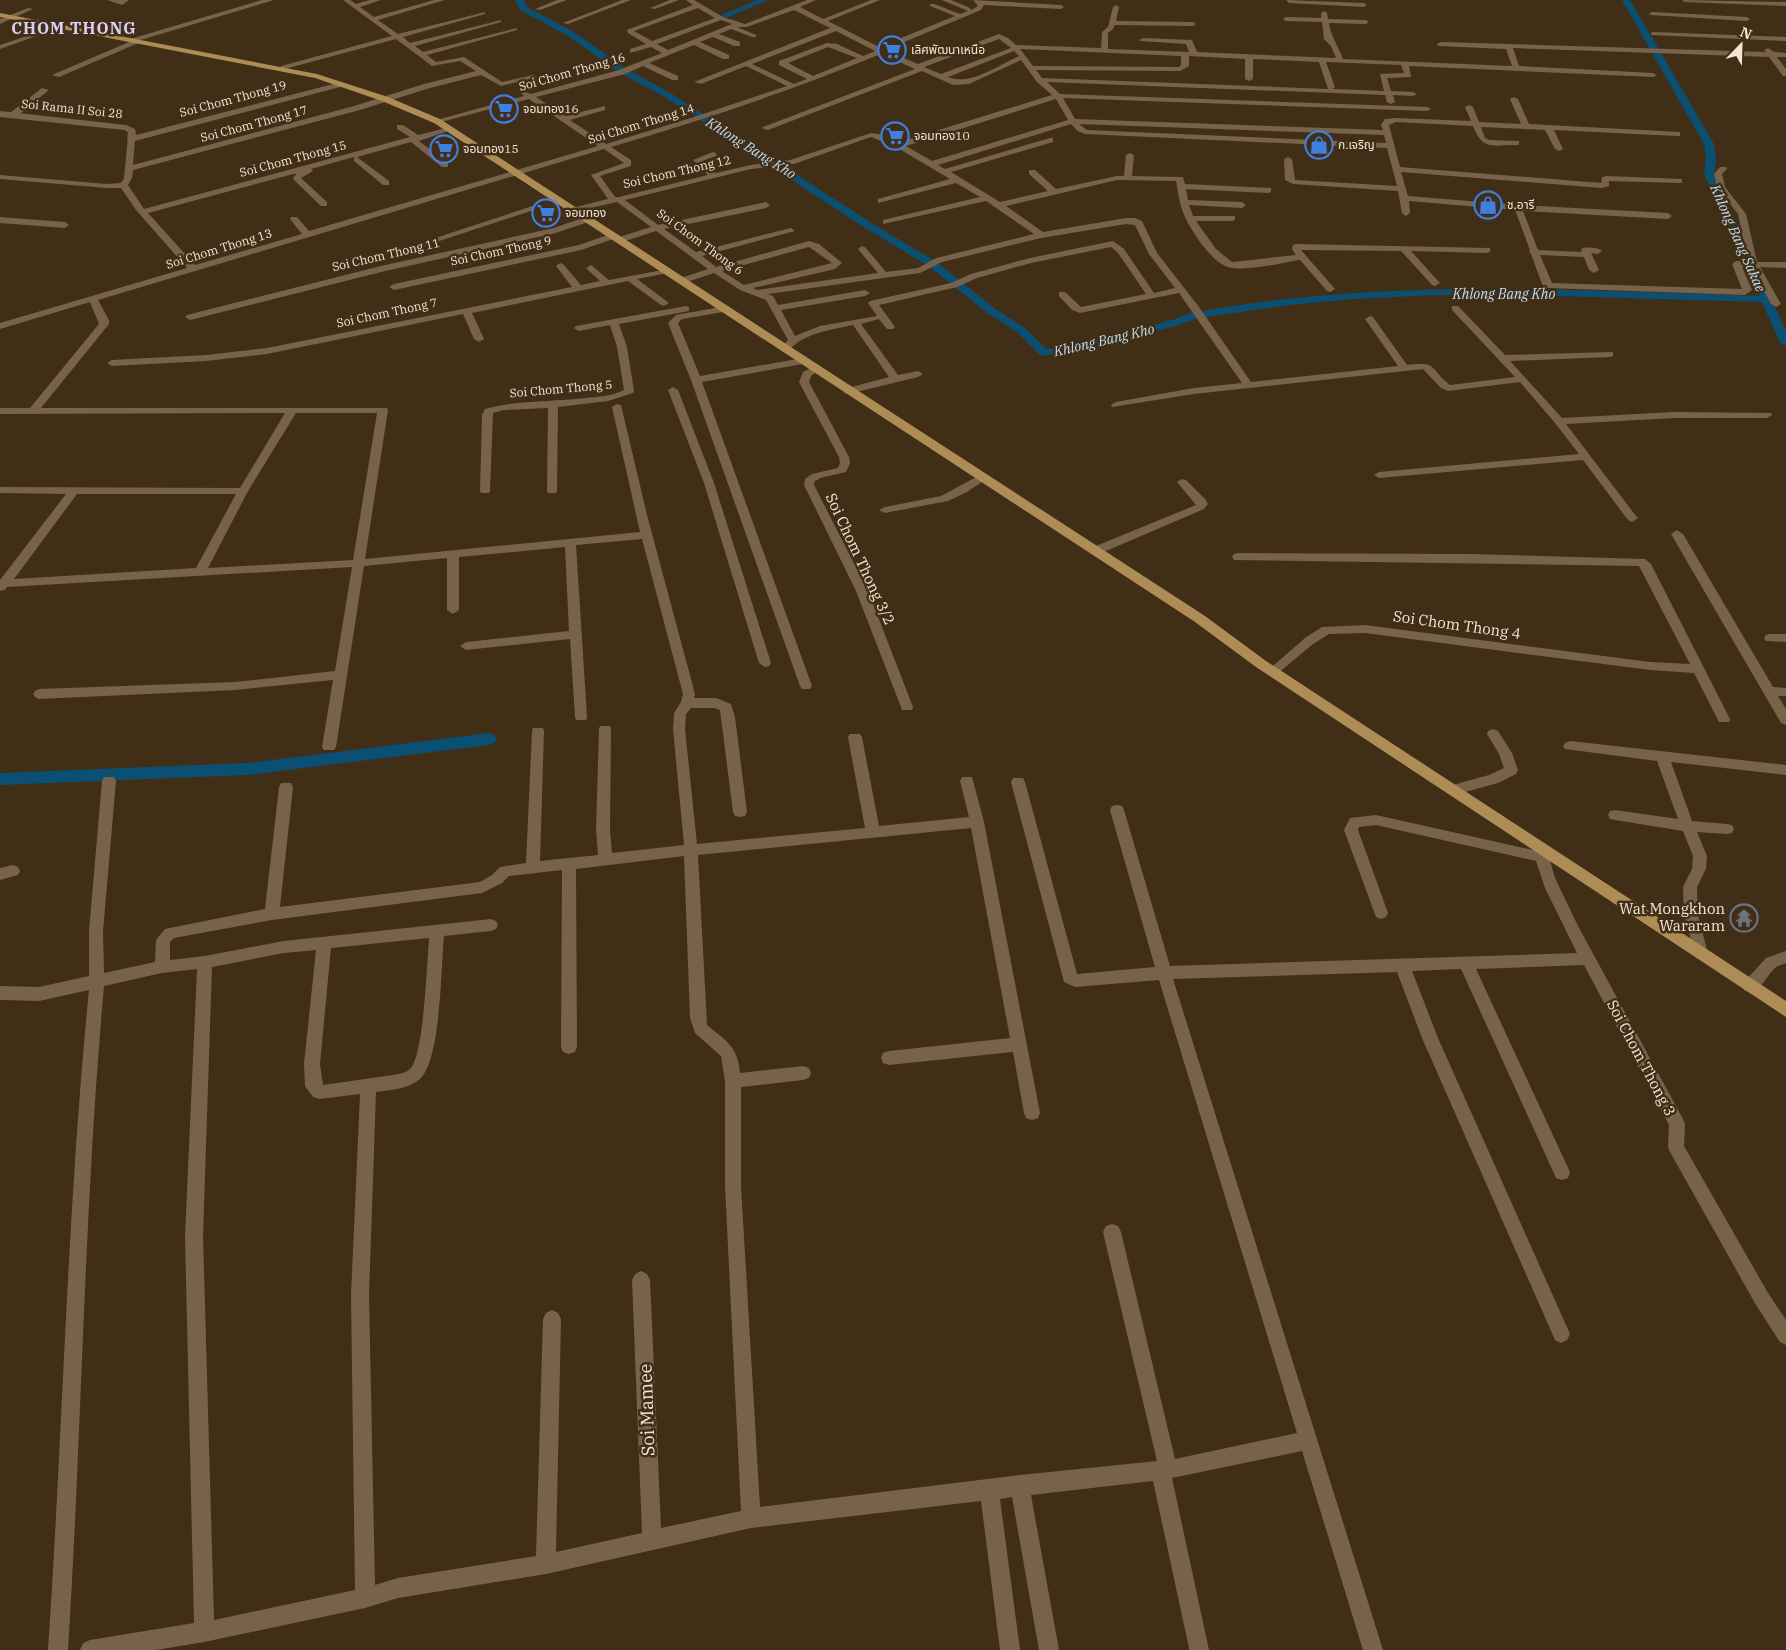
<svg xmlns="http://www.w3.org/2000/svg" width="1786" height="1650" font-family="'IBM Plex Serif','Noto Sans Thai',serif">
	<rect width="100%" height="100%" fill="#412e16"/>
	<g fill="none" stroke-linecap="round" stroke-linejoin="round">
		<!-- canal -->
		<g fill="#0b5073" fill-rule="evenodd">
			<path d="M515,0H524L527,7L574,32L628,70L669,92L870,222L938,263L994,308L1026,329L1046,349C1087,340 1129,333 1168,321C1178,319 1187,313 1197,312C1382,278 1572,290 1759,296L1704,174L1706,158L1704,144L1622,0H1630L1714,144L1716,158L1714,174L1786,331V346L1780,343L1762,302L1521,295H1435L1354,299L1290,305L1198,318L1176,326L1044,356L1040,355L1018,333L986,312L930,267L862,226L663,96L622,74L568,36L520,10Z"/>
			<path d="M757,0H768L726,18L719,16Z"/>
			<path d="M489,733L494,735L497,739L494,743L489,745L247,775L0,785V773L247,763Z"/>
		</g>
		<!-- street -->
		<g fill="#78634a" fill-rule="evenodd">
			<path d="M107,0H129L122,5Z"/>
			<path d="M343,0H350L356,4L370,0H381L360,7L374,17L434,0H445L378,20L398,34L485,12V14L403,37L410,43L501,20V22L415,46L423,52L517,28V30L427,55L436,62L464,57L502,82L533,75L537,77L501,86L481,75L430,88L360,110L133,170L132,178L128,185L144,209L410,137L397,129V125H403L418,135L450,127L454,129L419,141L448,163V167H442L411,142L357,157L389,181V185H383L354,161V157L311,169L313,171L301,178L327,202V206H321L294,180L293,178L297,173L148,213L195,265L302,234L290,219L291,217H297L309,231L598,146L529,99L437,123L433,121L524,96L521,93L522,91L531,94L619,70L662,53L651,47L630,53V49L646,44L628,33L627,30L693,5L686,0H694L723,17L745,24L807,0H816L800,7L823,19L871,0H880L828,21L879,47L955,16L930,6V4H934L960,14L968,11L942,0H951L970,8L971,10L978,6L973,0L1061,5L1064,7L1061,9L984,5L981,10L885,50L918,64L999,34L1008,38L1016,45L1101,48L1102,32L1108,27L1113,7L1116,5L1119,7L1116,21L1193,22L1196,24L1193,26L1115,25L1113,29L1108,33V49L1189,52L1186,44L1141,41L1139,40L1143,38L1192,40L1197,52L1336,58L1331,46L1324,39L1322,22L1286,21L1283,19L1286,17L1321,18V13L1324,11L1327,13L1328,19L1366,20L1369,22L1366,24L1329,23C1331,37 1338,45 1343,59L1512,66L1506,49L1438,46L1437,44L1441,42L1766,52L1764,50L1768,48L1774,52L1786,53V57H1777L1786,69V76H1783L1769,57L1513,48L1519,66L1653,73L1657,75L1653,77L1409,66L1411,77L1387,78L1391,91L1413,92L1417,94L1413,96L1393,95L1395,102L1391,104L1387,102L1385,95L1047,82L1060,94L1427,107L1431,109L1427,111L1063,98L1075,119L1383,130L1381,125L1385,119L1396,118L1471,121L1465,107L1469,105L1473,107L1479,122L1521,124L1510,99L1514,97L1518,99L1529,124L1680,132V136H1677L1554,130L1563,149L1559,151L1555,149L1545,130L1481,127L1485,138L1489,140L1519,141V145H1516C1492,145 1483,151 1473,126L1396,122L1389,125L1400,167L1601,183L1602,177L1607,176L1682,179V183H1679L1609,181V186L1602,188L1401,172L1408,196L1518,205L1668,213L1672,216L1668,219L1523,211L1538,250L1581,252L1582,248C1588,247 1598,247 1602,251L1598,254L1591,253L1599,270L1594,273L1589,270L1584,257L1540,255L1552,283L1742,289L1732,264L1736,261L1748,262L1738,214L1717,187L1714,174L1720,167H1726L1727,169L1722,174L1725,187L1746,214L1757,262H1786V268L1760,267L1781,304L1776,307L1771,304L1751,267H1742L1752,290L1745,295L1547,288L1542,284L1531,254L1529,252L1530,250L1515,210L1409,201L1410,213L1406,216L1402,213L1398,191L1293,184L1285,180L1284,159L1288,157L1292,159L1295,180L1397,186L1387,148L1085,134L1078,131L1071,124L938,165L945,169L1050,138H1053V142L951,172L1000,202L1048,191L1029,174V170H1035L1056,189L1117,176H1124L1126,155L1130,153L1134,155L1132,176L1180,177H1183L1185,184L1271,188V192L1268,193L1186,189L1188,200L1242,202L1246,205L1242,208L1189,205L1193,216H1235V220L1232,221H1196L1216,249L1232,262L1296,255L1292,249L1293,245L1296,244L1490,248V252L1487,253L1411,251L1438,281L1440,283L1435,286L1432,285L1401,251L1301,250L1335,289L1330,292L1327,291L1300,260C1280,263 1247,272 1228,267C1212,263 1188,227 1183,212C1179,202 1178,191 1176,181L1117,180L1006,206L1043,232L1126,218H1135L1142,221L1157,253L1199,307L1251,382L1398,366L1365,319L1370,316L1373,317L1407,365C1439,361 1429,369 1450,385L1515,377L1452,310V306H1458L1505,355L1613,352V356L1610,357L1510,361L1562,418L1674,412L1771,413L1772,415L1767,418H1674L1566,424L1636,516L1638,518L1632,522L1628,520L1583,460L1379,478L1374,475L1379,472L1579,454L1555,423L1520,382L1448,391L1441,388L1423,369L1194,394L1112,407L1111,405L1116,402L1194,388L1242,383L1179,293L1080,313L1072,310L1059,296V292H1065L1081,307L1146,294L1118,253L1111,247L1031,263L977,278L957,287L879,305L895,327L893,329H887L879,319L861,324L898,375L918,371L923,374L918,377L848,394L844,393V389L889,377L853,325C830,330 804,333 788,351H782L780,349L788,340L766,300L740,290L714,273L684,283H678V279L708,269L656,231L622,242H616V238L651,227L617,202L572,212V208L608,199L591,175L624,163L604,149L98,300L109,320V324L41,408H387L388,410L365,559L640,532L612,407L617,404L621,405L647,515L695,694L694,698H716L731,704L735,717L747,812L745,816L740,817L735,816L733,812L720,710L715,708H691L686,714L685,729L697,844L865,828L848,737L850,734H860L862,737L879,826L969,817L960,781L962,777H972L984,822L1040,1113L1038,1118L1032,1120L1026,1118L1024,1113L1013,1052L889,1065L883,1063L881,1058L883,1053L889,1051L1010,1038L971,828L698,855L707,1025C726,1041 738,1046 740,1073L803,1066L809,1068L811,1073L809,1078L803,1080L741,1087V1186L760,1507L1020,1475L1157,1461L1103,1232L1106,1226L1112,1224L1118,1226L1121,1232L1175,1459L1297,1433L1159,980L1075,987L1064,982L1011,782L1013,778H1023L1025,782L1077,974L1155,967L1110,810L1112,806L1117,805L1122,806L1124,810L1170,966L1577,953L1545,888L1536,861L1376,825L1359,827L1358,830L1388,913L1386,917L1381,919L1376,917L1344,830L1350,818L1376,815L1533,850L1535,843L1540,842L1545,843L1555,878L1578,926L1683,1119L1685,1124L1684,1146L1768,1293L1786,1320V1345L1780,1342L1756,1305L1670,1152L1668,1147L1669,1125L1584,965L1476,969L1570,1172L1568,1178L1562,1180L1556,1178L1461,969L1412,971L1438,1038L1570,1334L1567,1340L1561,1343L1555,1340L1422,1038L1397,972L1173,979L1383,1650H1363L1302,1451L1172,1478L1209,1650H1189V1648L1153,1481L1031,1495L1059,1650H1039L1012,1497L1000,1499L1020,1650H1000L981,1501L751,1528L546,1574L398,1598L365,1608L204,1642L156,1650H80L83,1643L90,1640L194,1623L185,1236L197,969L162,973L104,986C84,1207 82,1429 68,1650H48C63,1430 67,1209 89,990L39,1001L0,1000V986L39,987L89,976V931L102,781L104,777H114L116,781L103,931L104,973L155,962L156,940L165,929L265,909L279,787L281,783H291L293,787L280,907L480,882L492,875L500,867L526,863L532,731L533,728H543L544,731L540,861L598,855L596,830L599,729L600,726H610L611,729L610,830L612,853L684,845L673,729L674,713L681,702L683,694L642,539L576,545L587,717L586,720H576L575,717L570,639L466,650L460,646L466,642L569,631L565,547L459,557V610L453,614L447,610V558L364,566L336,747L334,750H324L322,747L333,680L235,690L39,699L35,697L33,694L35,691L39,689L235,682L335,671L352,567L7,587L5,590L0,591V580L66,494L0,493V487L240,488L285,413L0,414V408H30L99,324L90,302L0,329V323L187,268L136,210L121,188H107L0,179V175L107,184L121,183L124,178L128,137L135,139L133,165L354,106L424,84L476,71L460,61L432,66L396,39L281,70V66L392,36ZM698,8L715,18L652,41L634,31ZM794,10L830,28L694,82L701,84L746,66L787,86L694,117L606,144L570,120L605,110V106L565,116L536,97L625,74L643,66L672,80H678V76L649,63L694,45L723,59H729V55L700,42L713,37L734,46H740V42L719,34L731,29L752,37H756V35L737,27H747ZM721,20L732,24L668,50L657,44ZM836,31L875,51L863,56L837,44L827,43L779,61V65L807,79L794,84L752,64ZM999,39L1011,48L941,74L924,67ZM828,47L857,58L813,76L788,63ZM1020,49L1181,56V65L1179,67L1033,66ZM1014,51L1019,56C997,66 970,86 948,77ZM881,54L915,69L761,128L768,130L922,71L953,85L969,84L1021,60L1037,82L1052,95L900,142L884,135L871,133L790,160L751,165L716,173L702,161L716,156L717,154L713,152L693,160L708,175L619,197H615L600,176L631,166V160L611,147C704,120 792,90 881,54ZM1189,56L1245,59V79L1249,81L1253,79V59L1319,62L1328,89L1042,78L1036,70L1180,71L1189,66ZM1326,62L1401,65L1404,73L1380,74L1384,91L1333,89L1335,87ZM1056,99L1068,120L932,161L906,146ZM1079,124L1384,135L1386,143L1087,130ZM871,137L896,147L950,179L878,199V203L956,183L980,197L883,220V224L986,201L1034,234L936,258L918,268L886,272L865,247L862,246L858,249L878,273L757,290L753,288L835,269L842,263L819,244L809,241L716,267L702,256L795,231L791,228L696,252L664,229L766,208L770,205L766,202L658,225L625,200L751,169L794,164ZM1126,224L1135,225L1149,254L1175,288L1154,293L1124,249L1113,241L1030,258L971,274L951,283L870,301L868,303L877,316L820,326L795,336L781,310L865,296L870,293L865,290L778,305L773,296L768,294L920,273L942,262L1041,238ZM809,247L832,263L744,285L722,271ZM296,413H377L353,560L208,568L248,491ZM77,494H236L196,568L14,579ZM684,856L690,1018L695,1033L721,1056L725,1081V1186L741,1511L661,1528L650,1280L647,1274L641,1271L635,1274L632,1280L642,1533L556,1552L561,1319L558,1313L552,1310L546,1313L543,1319L536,1556L398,1578L375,1585L369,1295L376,1092C390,1090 409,1089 420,1079C441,1060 441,966 444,936L491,931L496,929L498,925L496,921L491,919L284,941L205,956L170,960V942L174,938L272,920L482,893L502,883L509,876L562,870L561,1047L563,1052L569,1054L575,1052L577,1047L576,869ZM429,938C427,962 424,1052 411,1068C406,1073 399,1074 393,1075L323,1085L320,1064L331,948ZM316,950L304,1064L305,1086L313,1097L319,1099L360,1094L351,1295L355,1590L214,1620L203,1236L212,967L284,953Z"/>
			<path d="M557,0H567L540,10L535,9Z"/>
			<path d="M622,0H631L568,24L563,23Z"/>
			<path d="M670,0H679L655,9L650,8Z"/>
			<path d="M1286,0L1364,3L1367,5L1364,7L1289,3Z"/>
			<path d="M1682,0L1786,2V6L1685,2Z"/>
			<path d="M28,8L33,9L0,24V19Z"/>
			<path d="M1652,12L1747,17L1750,19L1747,21L1650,15L1649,14Z"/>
			<path d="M57,26L62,27L0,49V45Z"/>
			<path d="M1653,32L1786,37V41L1651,35V33Z"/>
			<path d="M136,39L143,41L59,77L52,75Z"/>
			<path d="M42,88L49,90L16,117H10V113Z"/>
			<path d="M557,198L564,200L418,248L415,249L411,246Z"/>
			<path d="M588,216L591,217V221L556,233L381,272L190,320L185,317L187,315L381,266L554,228Z"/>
			<path d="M0,217L65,222L69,225L65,228L0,223Z"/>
			<path d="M613,233L616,234V238L581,250L394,290L389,287L394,284L579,245Z"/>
			<path d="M560,263L563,264L581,285L600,281L586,268L591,265L609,280L668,269V273L637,279L669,303L664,306L661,305L628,281L472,313L484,339L479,342L474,339L463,314L267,354L206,361L112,366L107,363L112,360L206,355L267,348L572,287L556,266Z"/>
			<path d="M686,306L689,307V311L619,324L627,347L634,391L633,393L608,401L558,407L557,491L556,493H548L547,491L548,408L504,410L493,413L490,491L489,493H481L480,491L482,415L485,409C518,400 553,402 586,398C598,397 612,396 624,390L617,347L610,325L579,331L574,328L576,326Z"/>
			<path d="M726,306L729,307V311L682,319L678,323L700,376L803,358L808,361L803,364L702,382L812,686L810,689H802L800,686L691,380L668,323L676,315Z"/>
			<path d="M815,366L820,369L811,376L809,382L849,457L850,463L846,472L820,478L814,482V485L868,591L913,707L912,710H902L901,707L856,591L804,485L805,479L812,474L838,468L840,463L839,457L799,382L803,372Z"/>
			<path d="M673,387L678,390L714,483L771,663L769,666L765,667L759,663L704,483L668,390Z"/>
			<path d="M982,474L987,477L986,479L967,492L948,501L885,513L879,510L885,507L941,496Z"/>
			<path d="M1182,479L1186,480L1205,499L1208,504L1204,509L1099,554H1091L1089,551L1091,548L1196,505L1177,482Z"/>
			<path d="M1677,530L1683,534L1773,687L1786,688V696H1778L1786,709V725L1781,723L1671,534Z"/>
			<path d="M1238,553L1471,554L1645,559L1651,564L1730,719L1729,722H1719L1694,673L1650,670L1365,633L1329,634L1313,644L1277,674L1273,675L1267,671L1305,638L1322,627L1365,625L1650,662L1690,664L1639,566L1234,560L1232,557L1234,554Z"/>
			<path d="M1770,634H1786V642L1766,641L1764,638L1766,635Z"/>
			<path d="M1493,729L1498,731L1512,753L1518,770L1516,774L1498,783L1454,795L1449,794L1447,790L1449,786L1489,775L1504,768L1499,754L1487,734L1488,731Z"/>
			<path d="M1570,741L1786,765V775L1671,762L1692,821L1727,824L1732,825L1734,829L1732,833L1727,834L1697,832L1707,856L1706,869L1697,887L1698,915L1708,954L1706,958L1701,960L1696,958L1684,915L1683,887L1692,869L1693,856L1683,831L1615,820L1610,819L1608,815L1610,811L1615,810L1678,819L1657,761L1565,749L1563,746L1565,743Z"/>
			<path d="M13,865L18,867L20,871L18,875L0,880V868Z"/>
			<path d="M1786,951V963C1782,965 1778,965 1775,968C1766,976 1759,996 1745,991L1742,986L1745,981L1766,958Z"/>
		</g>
		<!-- secondary -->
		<g fill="#78634a" fill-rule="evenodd">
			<path d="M262,0H274L134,42L127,40Z"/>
			<path d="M341,82L345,84L344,86L131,142L127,139L128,132L124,130L0,117V111L126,125L135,129L136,135Z"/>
		</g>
		<!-- primary -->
		<path fill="#ad8c55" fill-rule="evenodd" d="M0,13L317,74L388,97L440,119L1205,616L1266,661L1786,1001V1017L1256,667L1195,622L434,123L382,101L315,78L0,17Z"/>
	</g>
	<!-- icons -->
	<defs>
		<g id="supermarket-ring" transform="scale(1.4375)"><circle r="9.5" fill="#412e16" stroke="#3f7fe0" stroke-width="1.5"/><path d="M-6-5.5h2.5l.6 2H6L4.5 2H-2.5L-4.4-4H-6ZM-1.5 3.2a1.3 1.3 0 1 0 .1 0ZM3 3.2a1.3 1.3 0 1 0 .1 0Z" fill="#3f7fe0"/></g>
		<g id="shop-ring" transform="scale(1.4375)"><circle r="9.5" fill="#412e16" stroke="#3f7fe0" stroke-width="1.5"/><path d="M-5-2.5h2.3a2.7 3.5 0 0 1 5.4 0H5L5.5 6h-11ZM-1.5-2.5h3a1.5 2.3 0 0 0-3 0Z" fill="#3f7fe0"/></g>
		<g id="temple-ring" transform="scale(1.4375)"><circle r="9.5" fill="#412e16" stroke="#6b7280" stroke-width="1.5"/><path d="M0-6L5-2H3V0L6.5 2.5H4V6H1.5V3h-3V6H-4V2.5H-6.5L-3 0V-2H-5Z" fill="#6b7280"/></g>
	</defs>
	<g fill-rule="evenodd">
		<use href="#supermarket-ring" x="892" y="50"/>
		<use href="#supermarket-ring" x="504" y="109"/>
		<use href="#supermarket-ring" x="895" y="136"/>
		<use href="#shop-ring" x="1319" y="145"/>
		<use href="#supermarket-ring" x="444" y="149"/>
		<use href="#shop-ring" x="1488" y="205"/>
		<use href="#supermarket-ring" x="546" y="213"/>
		<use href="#temple-ring" x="1744" y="918"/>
	</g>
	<g text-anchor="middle" stroke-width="5" stroke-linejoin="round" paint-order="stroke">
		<!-- far-poi labels -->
		<g font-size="12" fill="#f3e7d9" stroke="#412e16" text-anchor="start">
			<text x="911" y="54">เลิศพัฒนาเหนือ</text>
			<text x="523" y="113">จอมทอง16</text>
			<text x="914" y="140">จอมทอง10</text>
			<text x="1338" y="149">ก.เจริญ</text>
			<text x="463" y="153">จอมทอง15</text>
			<text x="1507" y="209">ช.อารี</text>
			<text x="565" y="217">จอมทอง</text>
		</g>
		<!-- far-street labels -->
		<g font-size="12" fill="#f3e7d9" stroke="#412e16">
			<text transform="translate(572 72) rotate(-16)" y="4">Soi Chom Thong 16</text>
			<text transform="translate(233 99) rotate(-15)" y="4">Soi Chom Thong 19</text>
			<text transform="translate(72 109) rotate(6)" y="4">Soi Rama II Soi 28</text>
			<text transform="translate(254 124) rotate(-15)" y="4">Soi Chom Thong 17</text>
			<text transform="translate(641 124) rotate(-17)" y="4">Soi Chom Thong 14</text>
			<text transform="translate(293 159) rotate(-15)" y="4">Soi Chom Thong 15</text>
			<text transform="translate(677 172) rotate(-13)" y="4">Soi Chom Thong 12</text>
			<text transform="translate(700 242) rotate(36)" y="4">Soi Chom Thong 6</text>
			<text transform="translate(219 249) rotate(-17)" y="4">Soi Chom Thong 13</text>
			<text transform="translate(501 251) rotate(-12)" y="4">Soi Chom Thong 9</text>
			<text transform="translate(386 255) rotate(-13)" y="4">Soi Chom Thong 11</text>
			<text transform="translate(387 313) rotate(-12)" y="4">Soi Chom Thong 7</text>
			<text transform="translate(561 389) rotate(-5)" y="4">Soi Chom Thong 5</text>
		</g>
		<!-- far-water labels -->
		<g font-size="14" font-style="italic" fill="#bedef5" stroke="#412e16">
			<text transform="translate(751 148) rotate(32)" y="5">Khlong Bang Kho</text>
			<text transform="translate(1738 238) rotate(66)" y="5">Khlong Bang Sakae</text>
			<text x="1504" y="299">Khlong Bang Kho</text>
			<text transform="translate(1104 340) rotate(-13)" y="5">Khlong Bang Kho</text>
		</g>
		<!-- street labels -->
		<g font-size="15" fill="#f3e7d9" stroke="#412e16">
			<text transform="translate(860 559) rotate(65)" y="5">Soi Chom Thong 3/2</text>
			<text transform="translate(1457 625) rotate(8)" y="5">Soi Chom Thong 4</text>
			<text transform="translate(1641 1058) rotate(62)" y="5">Soi Chom Thong 3</text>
		</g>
		<!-- poi labels -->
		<g font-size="15" fill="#f3e7d9" stroke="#412e16" text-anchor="end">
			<text x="1725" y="914">Wat Mongkhon<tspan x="1725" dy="17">Wararam</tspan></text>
		</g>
		<!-- far-district labels -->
		<g font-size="16" font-weight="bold" letter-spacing="1" fill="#dbcef8" stroke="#412e16">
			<text x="74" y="34">CHOM THONG</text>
		</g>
		<!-- near-street labels -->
		<g font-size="18" fill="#f3e7d9" stroke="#412e16">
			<text transform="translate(647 1410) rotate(-92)" y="6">Soi Mamee</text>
		</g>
	</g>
	<!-- north arrow -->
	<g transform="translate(1741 45) rotate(23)" stroke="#412e16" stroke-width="4" paint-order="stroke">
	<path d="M0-4L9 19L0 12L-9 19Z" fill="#f3e7d9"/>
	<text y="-8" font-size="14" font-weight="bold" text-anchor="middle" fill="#f3e7d9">N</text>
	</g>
</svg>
